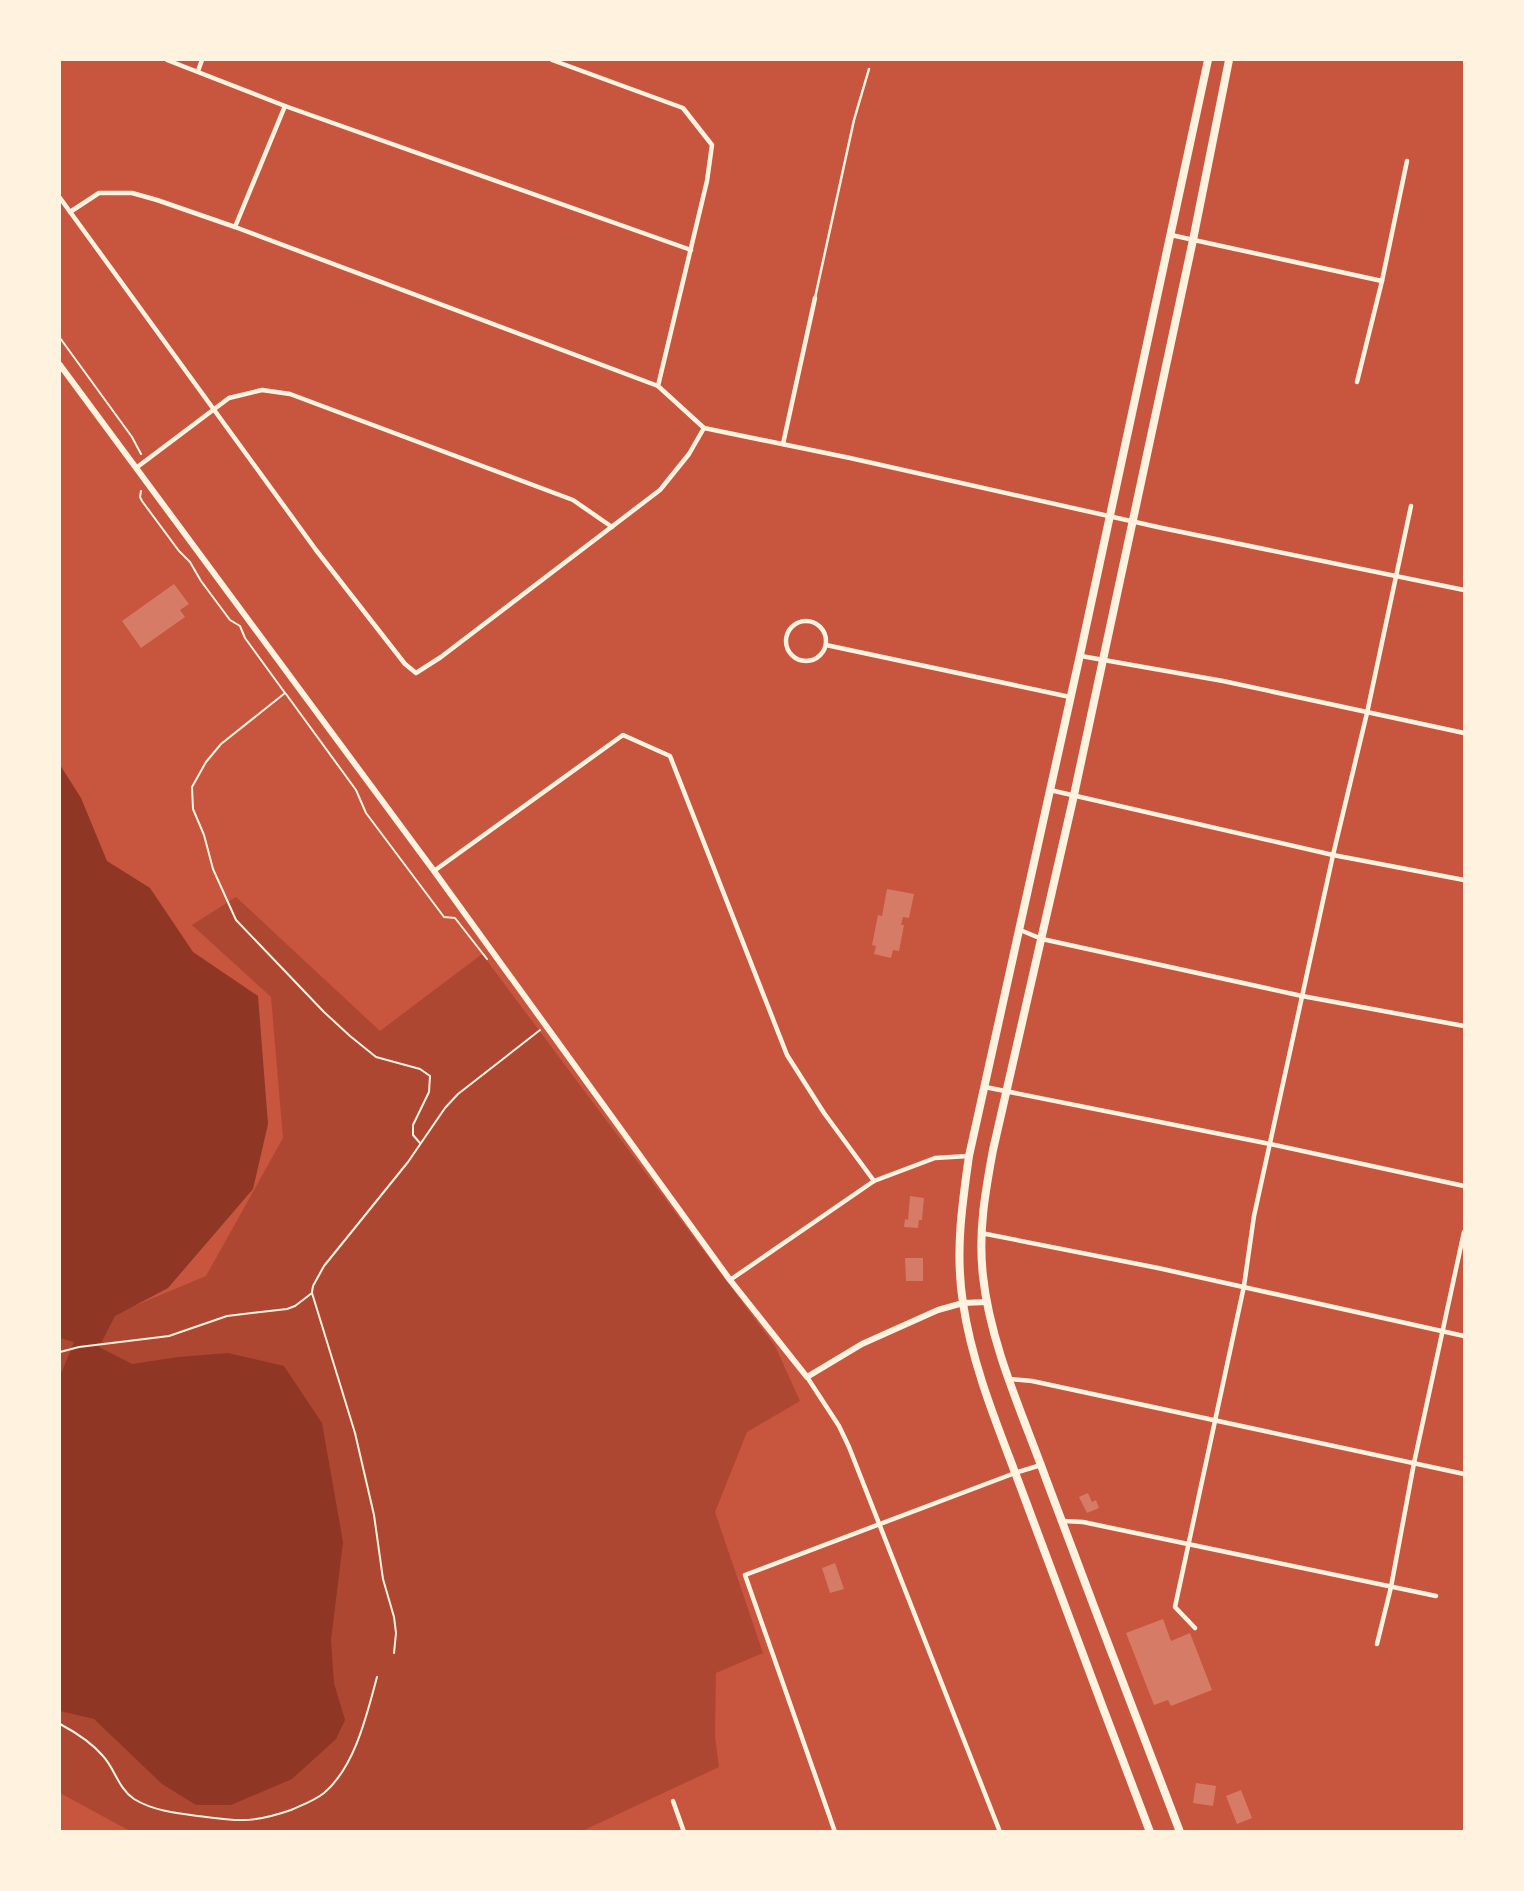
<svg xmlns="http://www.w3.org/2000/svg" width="1524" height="1891" font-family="Montserrat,sans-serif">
	<rect width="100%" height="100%" fill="#c8553d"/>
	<!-- green -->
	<path fill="#ae4732" d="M236,897L380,1031L482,954L775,1346L800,1401L747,1432L715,1512L763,1653L716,1673L715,1736L719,1767L580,1832L130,1831L60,1793V1337L206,1276L283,1138L271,997L192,925Z"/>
	<!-- water -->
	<path fill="#8f3625" d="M60,765L81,798L107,861L150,888L193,952L258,996L268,1124L253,1189L168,1288L115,1316L99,1347L132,1364L178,1357L228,1353L284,1366L322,1423L343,1542L331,1640L334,1683L345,1720L336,1739L292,1779L231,1805H196L162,1784L94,1719L60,1711V1376L74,1342L60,1338Z"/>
	<!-- building -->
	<g fill="#d67c66">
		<path d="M174,584L189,604L180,610L185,617L141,648L122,621Z"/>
		<path d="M887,889L914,894L909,918L903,917L901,925H904L899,951L893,950L891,958L874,954L876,946L872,945L878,915L882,916Z"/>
		<path d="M910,1196L924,1198L922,1220H919L918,1228L904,1227L905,1219L908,1220Z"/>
		<path d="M905,1258H923V1281H906Z"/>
		<path d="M1088,1493L1092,1502L1096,1500L1099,1508L1087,1513L1079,1497Z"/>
		<path d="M835,1563L844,1589L830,1593L822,1568Z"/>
		<path d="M1163,1619L1171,1641L1190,1633L1212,1690L1171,1706L1168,1700L1154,1705L1126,1633Z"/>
		<path d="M1196,1783L1216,1786L1213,1806L1193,1803Z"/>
		<path d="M1241,1790L1252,1818L1237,1824L1226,1796Z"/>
	</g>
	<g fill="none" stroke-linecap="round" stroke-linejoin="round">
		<!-- path -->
		<g stroke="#fff3e0" stroke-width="2">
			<path d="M60,338L132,437L141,454"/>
			<path d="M141,491L140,497L142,501L179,551L190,562L201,581L230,620L240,626L245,638L285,693L221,744L206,762L192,787L193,809L204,835L213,869L236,920L324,1012L350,1036L376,1057L420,1069L430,1076L429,1092L413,1125V1135L420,1143"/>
			<path d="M286,694L356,790L366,813L444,917L455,918L487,959"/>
			<path d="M312,1292L313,1286L324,1266L408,1162L445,1108L458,1094L540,1030"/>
			<path d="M60,1352L79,1347L169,1336L227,1316L287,1309L295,1306L312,1293L355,1433L374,1515L383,1579L394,1617L396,1633L394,1653"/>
			<path d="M60,1724C75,1732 91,1742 103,1756C115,1769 118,1788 134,1799C155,1812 183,1814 206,1817C242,1822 256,1822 291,1810C302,1805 314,1801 324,1793C355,1767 367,1714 377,1677"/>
		</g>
		<!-- service -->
		<path stroke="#fff3e0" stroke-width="2.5" d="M815,298L854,120L869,69"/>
		<!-- minor -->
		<g stroke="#fff3e0" stroke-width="4.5">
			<path d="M167,60L285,106L691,250"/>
			<path d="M198,71L202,60"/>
			<path d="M60,198L316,550L405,664L416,673L441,657L660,490L689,454L704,428L658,386L707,181L712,145L683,108L552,60"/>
			<path d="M70,212L99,193H132L157,200L235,227L658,386"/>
			<path d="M235,227L285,106"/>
			<path d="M1171,235L1382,281"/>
			<path d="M1357,382L1382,281L1407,161"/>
			<path d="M704,428L850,458L1162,528L1464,590"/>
			<path d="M783,444L815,298"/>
			<path d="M136,468L229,398L262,390L290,394L573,500L612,527"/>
			<circle cx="806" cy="641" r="20"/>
			<path d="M826,645L1070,697"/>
			<path d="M1081,656L1223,681L1464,733"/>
			<path d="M1050,790L1333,855L1464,880"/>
			<path d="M434,871L623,735L670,756L787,1055L824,1113L874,1181"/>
			<path d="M1020,930L1042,939L1302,996L1464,1026"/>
			<path d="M985,1087L1270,1144L1464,1186"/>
			<path d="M981,1233L1158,1268L1464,1336"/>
			<path d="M730,1280L874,1181L935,1158L969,1156"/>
			<path d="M807,1377L839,1426L849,1447L1000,1832"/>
			<path d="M1010,1379L1032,1381L1464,1474"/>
			<path d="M1063,1521L1083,1522L1436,1596"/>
			<path d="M1195,1628L1175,1607L1244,1286L1254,1216L1333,855L1367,713L1411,506"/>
			<path d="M1377,1644L1391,1587L1414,1463L1464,1232"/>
			<path d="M673,1801L684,1832"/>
			<path d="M835,1832L745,1575L1015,1473L1041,1465"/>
		</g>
		<!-- tertiary -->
		<path stroke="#fff3e0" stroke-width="6" d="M60,365L434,871L730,1280L807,1377L862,1344L938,1310L963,1303L987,1302"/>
		<!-- primary -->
		<g stroke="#fff3e0" stroke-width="8">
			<path d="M1150,1832C1108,1721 1066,1611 1025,1499C1002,1436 973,1371 963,1303C955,1253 962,1205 969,1156L1080,655L1208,60"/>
			<path d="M1180,1832C1135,1714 1090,1597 1046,1479C1023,1415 990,1344 983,1276C978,1233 985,1193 993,1150L1074,795L1193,240L1229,60"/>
		</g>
	</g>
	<!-- border -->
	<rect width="1524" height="1891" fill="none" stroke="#fff3e0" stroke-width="122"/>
</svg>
